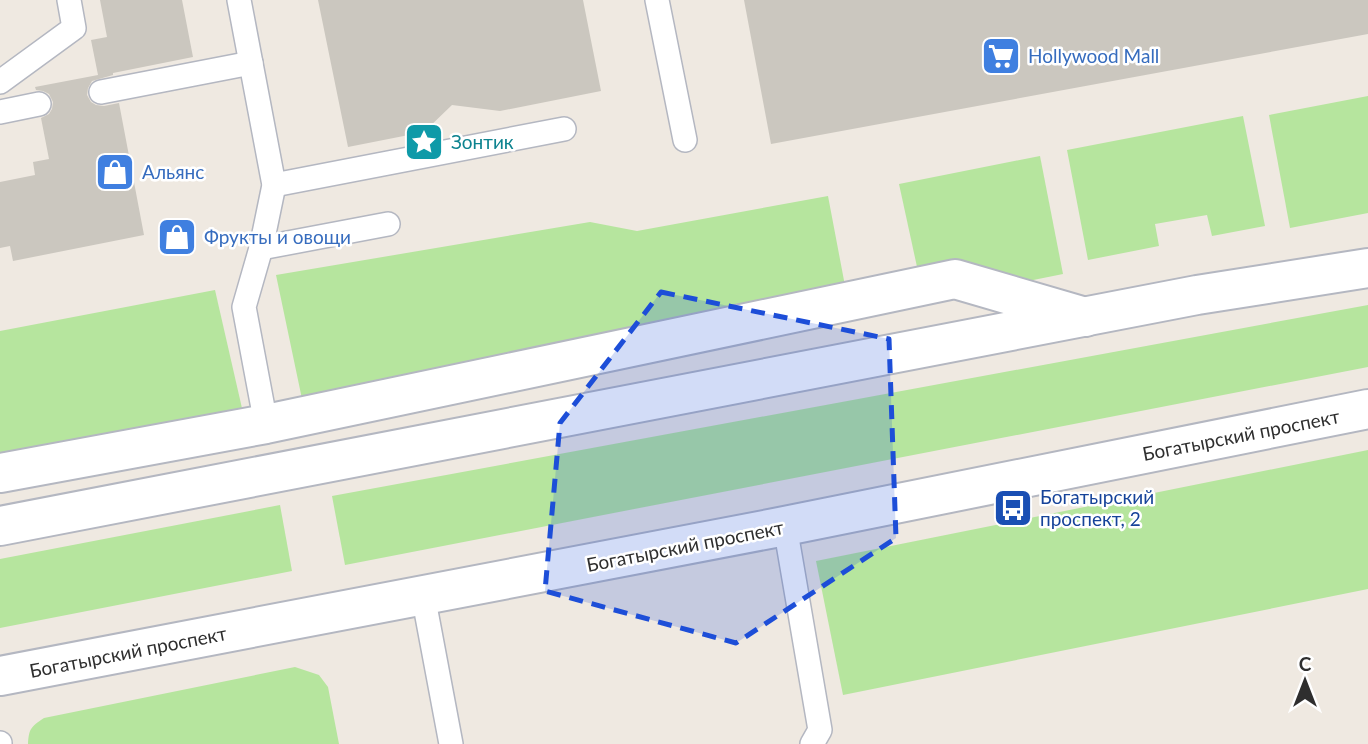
<svg xmlns="http://www.w3.org/2000/svg" width="1368" height="744" font-family="Lato,sans-serif">
	<rect width="100%" height="100%" fill="#efe9e1"/>
	<!-- green -->
	<g fill="#b6e59e">
		<path d="M1368,96V213L1290,228L1269,115Z"/>
		<path d="M1243,116L1265,226L1212,236L1207,215L1155,224L1159,246L1088,260L1067,150Z"/>
		<path d="M1040,156L1063,274L1009,285L919,276L899,184Z"/>
		<path d="M828,196L846,291L302,399L276,275L590,222L637,231Z"/>
		<path d="M215,290L244,417L0,464V331Z"/>
		<path d="M1368,305V367L345,565L332,496Z"/>
		<path d="M1368,450V589L843,695L816,561Z"/>
		<path d="M280,505L292,571L0,628V559Z"/>
		<path d="M295,667L319,675L328,687L339,744H28C29,728 31,727 44,718Z"/>
	</g>
	<!-- building -->
	<g fill="#cbc7bf">
		<path d="M100,0H182L193,57L113,73V75L92,81L88,88L87,95L91,102L96,105L104,106L119,103L144,235L13,261L10,246L0,248V182L35,175L33,162L49,159L41,118L49,114L52,109L53,102L49,94L43,91L36,90L35,87L98,75L91,40L107,37Z"/>
		<path d="M318,0H583L601,91L500,111L452,105L424,132L348,147Z"/>
		<path d="M744,0H1368V34L771,144Z"/>
	</g>
	<g fill="none" stroke-linecap="round" stroke-linejoin="round">
		<!-- lane casing -->
		<g stroke="#b4b7c1" stroke-width="26">
			<g id="lane">
				<path d="M239,0L274,185L261,248L244,307L266,424"/>
				<path d="M657,0L685,140"/>
				<path d="M0,82L74,28L69,0"/>
				<path d="M101,92L251,63"/>
				<path d="M0,112L39,104"/>
				<path d="M274,185L564,129"/>
				<path d="M261,248L388,224"/>
				<path d="M785,526L820,730L812,744"/>
				<path d="M423,595L451,744"/>
				<path d="M0,743V744"/>
			</g>
		</g>
		<!-- street casing -->
		<g stroke="#b4b7c1" stroke-width="42">
			<path id="street" d="M0,473L266,424L955,279L1085,317"/>
		</g>
		<!-- secondary casing -->
		<g stroke="#b4b7c1" stroke-width="42">
			<g id="secondary">
				<path d="M0,526L1197,295L1368,268"/>
				<path d="M0,676L785,526L1368,409"/>
			</g>
		</g>
		<!-- lane -->
		<use href="#lane" stroke="#fff" stroke-width="23"/>
		<!-- street -->
		<use href="#street" stroke="#fff" stroke-width="38"/>
		<!-- secondary -->
		<use href="#secondary" stroke="#fff" stroke-width="38"/>
	</g>
	<!-- marked area -->
	<path fill="#1d4ed8" fill-opacity="0.2" stroke="#1d4ed8" stroke-width="5" stroke-dasharray="14 9" stroke-linejoin="round" d="M661,292L889,339L896,538L736,643L545,591L560,423Z"/>
	<!-- icons -->
	<defs>
		<g id="supermarket-square" transform="scale(2.0125)"><rect x="-9" y="-9" width="18" height="18" rx="4" fill="#3f7fe0" stroke="#fff"/><path d="M-6-5.5h2.5l.6 2H6L4.5 2H-2.5L-4.4-4H-6ZM-1.5 3.2a1.3 1.3 0 1 0 .1 0ZM3 3.2a1.3 1.3 0 1 0 .1 0Z" fill="#fff"/></g>
		<g id="sight-square" transform="scale(2.0125)"><rect x="-9" y="-9" width="18" height="18" rx="4" fill="#0f9aa8" stroke="#fff"/><path d="M0-6L1.8-2.2L6-1.7L2.9 1.2L3.7 5.4L0 3.3L-3.7 5.4L-2.9 1.2L-6-1.7L-1.8-2.2Z" fill="#fff"/></g>
		<g id="shop-square" transform="scale(2.0125)"><rect x="-9" y="-9" width="18" height="18" rx="4" fill="#3f7fe0" stroke="#fff"/><path d="M-5-2.5h2.3a2.7 3.5 0 0 1 5.4 0H5L5.5 6h-11ZM-1.5-2.5h3a1.5 2.3 0 0 0-3 0Z" fill="#fff"/></g>
		<g id="bus-square" transform="scale(2.0125)"><rect x="-9" y="-9" width="18" height="18" rx="4" fill="#1a4fb4" stroke="#fff"/><path d="M-5-6H5V4H4V6H2V4H-2V6H-4V4H-5ZM-3.5-4V0h7V-4ZM-3.5 1.2v1.5H-2V1.2ZM2 1.2v1.5H3.5V1.2Z" fill="#fff"/></g>
	</defs>
	<g fill-rule="evenodd">
		<use href="#supermarket-square" x="1001" y="56"/>
		<use href="#sight-square" x="424" y="142"/>
		<use href="#shop-square" x="115" y="172"/>
		<use href="#shop-square" x="177" y="237"/>
		<use href="#bus-square" x="1013" y="508"/>
	</g>
	<g text-anchor="middle" stroke-width="5" stroke-linejoin="round" paint-order="stroke">
		<!-- shop labels -->
		<g font-size="19" fill="#366cbe" stroke="#fff" text-anchor="start">
			<text x="1028" y="63">Hollywood Mall</text>
			<text x="142" y="179">Альянс</text>
			<text x="204" y="244">Фрукты и овощи</text>
		</g>
		<!-- culture labels -->
		<g font-size="19" fill="#0d838f" stroke="#fff" text-anchor="start">
			<text x="451" y="149">Зонтик</text>
		</g>
		<!-- street labels -->
		<g font-size="19" fill="#2e2e2e" stroke="#fff">
			<text transform="translate(1241 435) rotate(-11)" y="7">Богатырский проспект</text>
			<text transform="translate(685 546) rotate(-11)" y="7">Богатырский проспект</text>
			<text transform="translate(128 652) rotate(-11)" y="7">Богатырский проспект</text>
		</g>
		<!-- transit labels -->
		<g font-size="19" fill="#164399" stroke="#fff" text-anchor="start">
			<text x="1040" y="504">Богатырский<tspan x="1040" dy="22">проспект, 2</tspan></text>
		</g>
	</g>
	<!-- north arrow -->
	<g transform="translate(1305 681)" stroke="#ffffff" stroke-width="5" paint-order="stroke">
	<path d="M0-5L12 26L0 18L-12 26Z" fill="#2e2e2e"/>
	<text y="-10" font-size="19" font-weight="bold" text-anchor="middle" fill="#2e2e2e">С</text>
	</g>
</svg>
